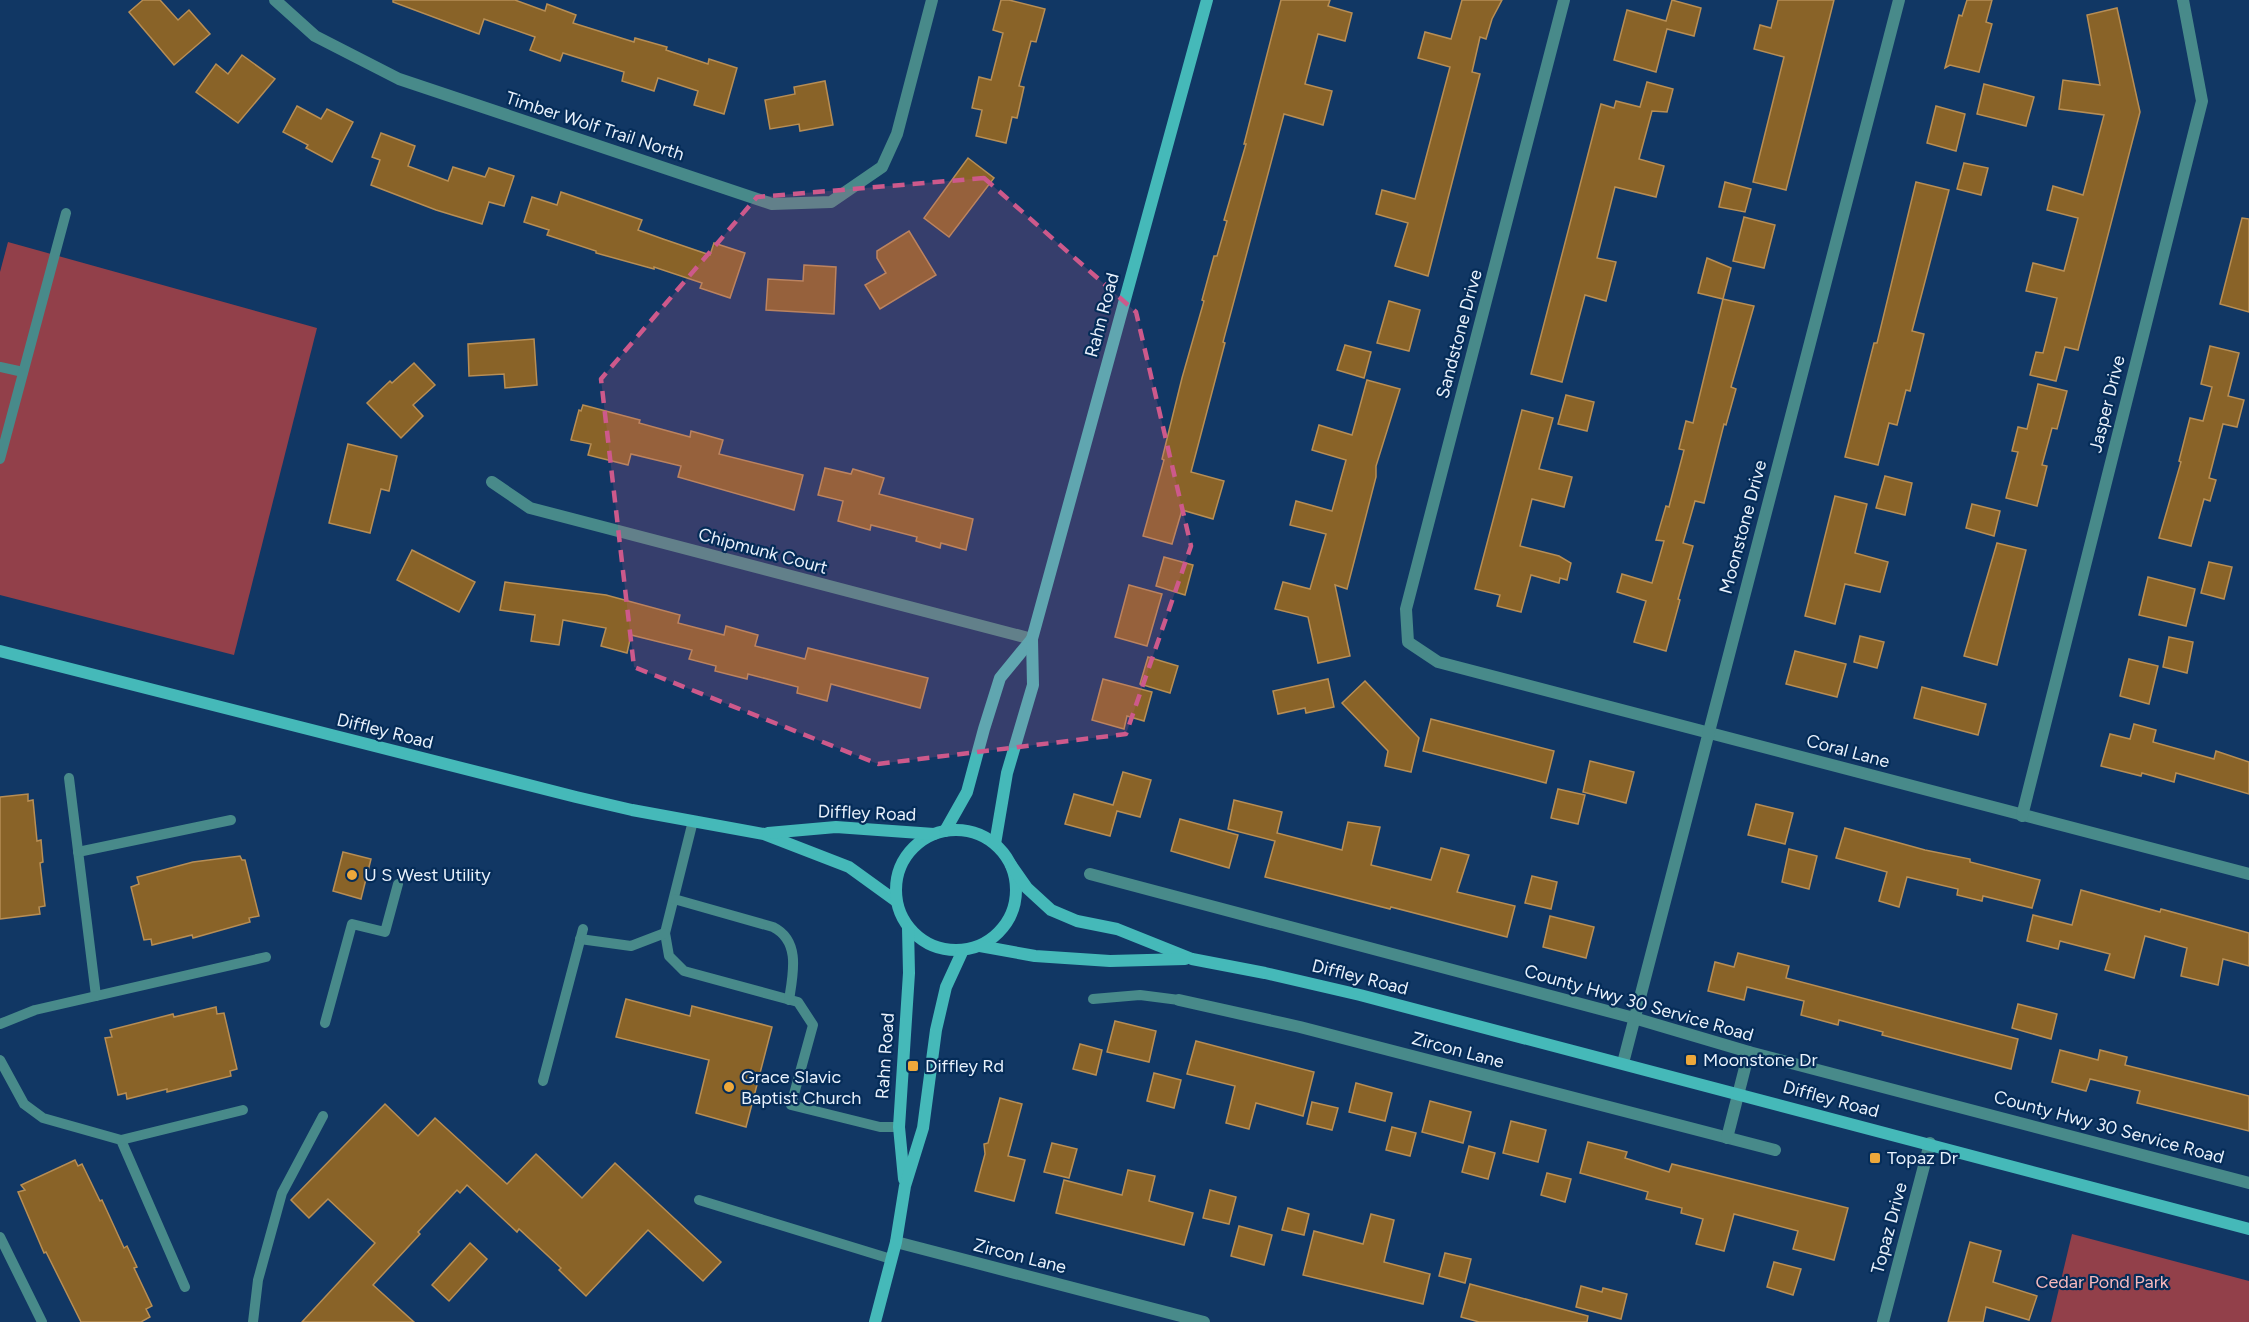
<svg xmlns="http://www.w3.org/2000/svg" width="2249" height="1322" font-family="Figtree,sans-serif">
	<rect width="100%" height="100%" fill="#113764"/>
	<!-- green -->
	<g fill="#92404a">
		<path d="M8,242L317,328L234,655L0,595V272Z"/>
		<path d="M2072,1234L2249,1281V1322H2051Z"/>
	</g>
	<!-- building -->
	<g fill="#896328" stroke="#b78e55" stroke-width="1.5">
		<path d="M143,0H160L178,20L189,10L210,34L174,65L129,12Z"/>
		<path d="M393,0H515L545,11L547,4L576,15L573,23L634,42L635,38L667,47L666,50L708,64L709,59L737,68L724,114L694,105L698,91L658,78L654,91L622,81L624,72L563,53L560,61L530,50L535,37L484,19L479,34L393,2Z"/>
		<path d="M1001,0H1009L1045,9L1036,42L1031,41L1019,86L1024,87L1017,118L1012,117L1006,143L976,136L982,110L972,108L979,77L991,80L1003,33L993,30Z"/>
		<path d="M1281,0H1330L1328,6L1352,13L1345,41L1318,34L1305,84L1332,91L1323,125L1284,114L1223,342L1225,343L1191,472L1224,481L1213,519L1182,510L1172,544L1143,536L1164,460L1162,459L1182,378L1204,301L1202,300L1214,256H1217L1227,221L1224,220L1246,144H1244Z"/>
		<path d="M1462,0H1502L1492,19L1486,39L1480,37L1472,72L1480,74L1428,276L1395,266L1408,223L1376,214L1382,190L1415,199L1450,67L1418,58L1425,32L1451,39Z"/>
		<path d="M1672,0L1701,8L1694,36L1667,29L1656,72L1614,60L1627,10L1666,21Z"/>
		<path d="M1778,0H1834L1786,190L1753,182L1784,57L1754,49L1760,25L1771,28Z"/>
		<path d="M1967,0H1992L1986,22L1992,24L1979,72L1950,65L1945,68L1959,15L1962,16Z"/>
		<path d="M2117,8L2140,112L2078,350L2065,347L2056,381L2030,375L2036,352L2043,353L2057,298L2026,291L2033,263L2064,271L2078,218L2047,210L2053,186L2083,195L2104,115L2059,109L2063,80L2100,85L2087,15Z"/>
		<path d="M242,55L275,79L238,123L196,92L216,64L228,74Z"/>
		<path d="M825,81L833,125L800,131L799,124L770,129L765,100L795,94L794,87Z"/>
		<path d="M1647,82L1673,89L1667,112L1652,111L1639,159L1664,166L1656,197L1615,187L1597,258L1616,262L1606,301L1585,295L1562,382L1531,374L1601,104L1614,108L1616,101L1640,107Z"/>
		<path d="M1984,84L2034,97L2026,126L1977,114Z"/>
		<path d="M297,106L321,119L327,109L353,122L332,162L306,148L308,145L283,132Z"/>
		<path d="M1936,106L1965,114L1956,151L1927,143Z"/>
		<path d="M381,133L415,146L408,166L448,181L453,167L485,177L489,168L514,176L504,206L489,202L482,224L436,210L371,185L380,160L372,157Z"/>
		<path d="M968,158L994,178L949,237L924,218Z"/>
		<path d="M1964,163L1988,168L1981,195L1957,189Z"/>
		<path d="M1725,182L1751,189L1745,212L1719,207Z"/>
		<path d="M1916,182L1949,190L1912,331L1924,334L1910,391L1906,390L1897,425L1889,423L1878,465L1845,457L1874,343H1877Z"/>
		<path d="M561,192L642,220L638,230L663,239L710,255L714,243L745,253L730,298L700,288L702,283L654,267V269L596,253V251L547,235L549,230L524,222L532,197L557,205Z"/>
		<path d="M1744,217L1775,225L1764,268L1733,261Z"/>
		<path d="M2242,218L2249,219V312L2220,304Z"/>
		<path d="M909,231L936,275L880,309L865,285L886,273L877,258V251Z"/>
		<path d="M1707,258L1731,268L1723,299L1698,293Z"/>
		<path d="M804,265L836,267L834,314L766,310L768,279L803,281Z"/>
		<path d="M1723,299L1754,306L1731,387L1736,389L1726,425L1724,424L1704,503L1695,501L1683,543L1693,546L1678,599L1680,600L1666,651L1634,642L1646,601L1617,592L1622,574L1652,583L1664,541L1656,540L1666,506L1669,507L1684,450L1679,449L1686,421L1693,423Z"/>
		<path d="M1389,301L1420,310L1409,351L1377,343Z"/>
		<path d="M534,339L537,385L505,388L504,374L469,376L468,344Z"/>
		<path d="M1345,345L1371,352L1364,378L1337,370Z"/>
		<path d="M2210,346L2239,353L2228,396L2244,400L2237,427L2223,424L2209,478L2216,480L2210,501L2204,499L2191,546L2159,538L2181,462L2179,461L2190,418L2203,421L2212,387L2201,384Z"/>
		<path d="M414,363L435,385L413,405L423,416L401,438L367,403L390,381L392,383Z"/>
		<path d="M1367,380L1400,389L1376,466V477L1347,589L1335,585L1350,656L1318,663L1308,617L1275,609L1283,582L1310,589L1326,534L1290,525L1296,501L1332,511L1346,460L1312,450L1319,425L1352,435Z"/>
		<path d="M2038,384L2067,391L2057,429L2052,428L2042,465L2047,466L2037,506L2006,498L2018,452L2012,451L2018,427L2027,429Z"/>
		<path d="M1566,395L1594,402L1587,431L1558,424Z"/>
		<path d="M583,405L640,420L639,423L690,437L691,431L723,440L719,454L803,475L794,510L678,477L681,466L631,454L628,465L588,455L591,444L571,440L579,410L581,411Z"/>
		<path d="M1522,410L1553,418L1539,469L1572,477L1564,507L1532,499L1520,546L1559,556L1571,563L1567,580L1560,578L1559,583L1531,575L1521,612L1497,606L1500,595L1475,589Z"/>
		<path d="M348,444L397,456L389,491L381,489L370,533L329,523Z"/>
		<path d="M825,468L851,474L853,469L884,478L879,494L973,519L966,550L941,543L940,548L916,541L917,537L871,525L870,530L838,521L843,501L818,495Z"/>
		<path d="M1885,476L1912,483L1905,515L1876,508Z"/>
		<path d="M1835,496L1867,504L1855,553L1888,562L1880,592L1845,584L1835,624L1805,616Z"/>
		<path d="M1972,504L2000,511L1994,536L1966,528Z"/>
		<path d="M1997,543L2026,550L1997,665L1964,656Z"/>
		<path d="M412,550L475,582L459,612L397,580Z"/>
		<path d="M1164,557L1193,565L1185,595L1156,586Z"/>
		<path d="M2209,562L2232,567L2224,599L2201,593Z"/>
		<path d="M2148,577L2195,589L2186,626L2139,615Z"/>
		<path d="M505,582L606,595L680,615L678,623L724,635L726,626L758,635L755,646L805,659L808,648L928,678L920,708L831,684L827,701L797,693L798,687L748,674L747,679L715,671L716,666L689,659L692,650L631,635L627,653L601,646L606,628L563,620L559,645L531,641L535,615L500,610Z"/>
		<path d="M1129,585L1162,594L1147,646L1115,637Z"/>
		<path d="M1860,636L1884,642L1877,668L1854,662Z"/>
		<path d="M2169,637L2193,642L2187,673L2163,667Z"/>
		<path d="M1795,651L1846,664L1837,697L1786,684Z"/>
		<path d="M1148,657L1178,666L1170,693L1140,684Z"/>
		<path d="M2129,659L2158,666L2149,704L2120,696Z"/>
		<path d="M1103,679L1152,692L1144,721L1127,716L1124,729L1092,720Z"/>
		<path d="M1328,679L1334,707L1306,713L1305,708L1278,714L1273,691Z"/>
		<path d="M1365,681L1419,738L1411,772L1385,766L1388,751L1342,703Z"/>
		<path d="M1922,687L1986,704L1978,735L1914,718Z"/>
		<path d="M1431,719L1554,751L1546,783L1423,751Z"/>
		<path d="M2134,724L2156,730L2153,742L2214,759L2216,751L2249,762V794L2176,773L2174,782L2142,773L2141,776L2101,766L2110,734L2130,739Z"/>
		<path d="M1590,761L1634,772L1626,803L1583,792Z"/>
		<path d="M1123,772L1151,780L1140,817L1117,811L1110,836L1065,824L1074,794L1113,805Z"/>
		<path d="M1558,789L1585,795L1578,824L1551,818Z"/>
		<path d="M28,794V801L33,800L37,841L41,840L43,862L40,863L45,906L39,907L40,914L0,919V797Z"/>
		<path d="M1234,800L1282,812L1277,833L1342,850L1348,822L1380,827L1371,865L1431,880L1441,848L1469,855L1457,892L1515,906L1507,937L1391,907L1390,909L1265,877L1275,841L1228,829Z"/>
		<path d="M1756,804L1793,813L1785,844L1748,835Z"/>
		<path d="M1180,819L1238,835L1229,868L1171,851Z"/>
		<path d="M1845,828L1925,850L1970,859V862L2040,880L2032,908L1983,896L1982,901L1957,895L1958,889L1907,877L1899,907L1879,901L1887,872L1836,858Z"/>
		<path d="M1789,849L1817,856L1809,889L1782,882Z"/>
		<path d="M343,852L371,859L361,899L333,891Z"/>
		<path d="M240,856L242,860H245L259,916L249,918L250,922L193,938L192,935L152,945L151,939L144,940L131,887L139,884L137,877L193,862Z"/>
		<path d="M1532,876L1557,882L1551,909L1525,903Z"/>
		<path d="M2081,890L2160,912L2161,909L2249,933V966L2223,959L2218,985L2181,976L2187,948L2145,936L2134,978L2105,970L2110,954L2060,941L2058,949L2027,941L2033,915L2072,925Z"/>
		<path d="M1550,916L1594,927L1586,958L1543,947Z"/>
		<path d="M1738,953L1789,966L1786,978L2018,1039L2011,1069L1882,1035L1883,1032L1839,1020L1838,1025L1801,1015L1804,1001L1747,987L1744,1000L1708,991L1715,962L1734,967Z"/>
		<path d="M626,999L690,1016L692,1006L772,1027L746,1127L696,1113L709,1060L616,1037Z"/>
		<path d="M2018,1004L2057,1014L2051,1039L2012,1028Z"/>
		<path d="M216,1007L217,1014L224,1013L237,1069L230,1071L231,1076L167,1092V1089L127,1099L126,1093L118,1095L105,1038L112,1037L110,1030L173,1014L174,1017Z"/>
		<path d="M1115,1021L1156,1031L1149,1062L1107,1052Z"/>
		<path d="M1196,1041L1314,1072L1303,1116L1256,1103L1249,1129L1226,1123L1235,1086L1187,1074Z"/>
		<path d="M1080,1044L1102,1050L1096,1075L1073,1069Z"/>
		<path d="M2060,1050L2098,1060L2100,1050L2127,1057L2125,1065L2249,1096V1131L2137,1103L2140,1091L2090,1079L2086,1091L2052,1082Z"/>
		<path d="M1154,1073L1181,1080L1174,1108L1147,1101Z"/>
		<path d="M1356,1083L1392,1093L1385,1121L1349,1112Z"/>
		<path d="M1000,1098L1022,1104L1008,1156L1025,1160L1014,1201L975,1191L985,1154L984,1144L988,1143Z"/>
		<path d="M1430,1101L1471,1112L1463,1143L1422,1132Z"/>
		<path d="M1312,1102L1338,1108L1332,1130L1307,1124Z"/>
		<path d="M385,1104L418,1136L435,1118L507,1184L536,1154L582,1198L615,1163L721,1262L703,1281L648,1230L586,1296L559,1270L561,1268L519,1229L517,1232L467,1185L460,1193L457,1190L418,1232L420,1234L373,1285L414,1322H302L375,1243L328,1199L309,1218L291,1200Z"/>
		<path d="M1511,1121L1546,1130L1538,1162L1503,1153Z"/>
		<path d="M1392,1127L1416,1133L1410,1156L1386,1150Z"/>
		<path d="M1588,1142L1627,1152L1625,1158L1669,1172L1672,1164L1848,1208L1834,1260L1793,1249L1798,1231L1734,1214L1724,1251L1696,1244L1703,1219L1681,1213L1682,1208L1646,1199L1648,1192L1580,1173Z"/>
		<path d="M1052,1143L1077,1149L1069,1178L1044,1172Z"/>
		<path d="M1469,1146L1495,1153L1488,1179L1462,1172Z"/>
		<path d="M75,1160L78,1166L82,1164L100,1201L102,1200L124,1248L127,1246L137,1267L134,1268L152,1306L146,1309L150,1317L141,1322H81L46,1252L44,1253L18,1192L25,1190L21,1185Z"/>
		<path d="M1128,1170L1155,1176L1149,1201L1193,1213L1184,1245L1056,1213L1064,1180L1122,1195Z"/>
		<path d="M1547,1173L1571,1179L1565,1202L1541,1195Z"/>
		<path d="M1210,1190L1236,1197L1229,1224L1203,1218Z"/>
		<path d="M1288,1208L1309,1214L1304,1235L1282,1230Z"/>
		<path d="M1371,1214L1394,1220L1384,1262L1430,1274L1423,1304L1303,1275L1314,1231L1363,1244Z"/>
		<path d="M1239,1226L1272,1235L1264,1265L1231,1256Z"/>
		<path d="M1970,1242L2001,1251L1993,1282L2037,1296L2029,1320L1986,1307L1983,1322H1948Z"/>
		<path d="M470,1243L487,1259L449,1301L432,1285Z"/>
		<path d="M1445,1253L1471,1259L1465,1283L1439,1276Z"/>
		<path d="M1774,1262L1801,1269L1793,1295L1767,1287Z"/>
		<path d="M1470,1284L1588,1316L1587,1322H1479L1461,1317Z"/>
		<path d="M1581,1286L1602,1292L1603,1288L1627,1294L1621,1319L1576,1307Z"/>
	</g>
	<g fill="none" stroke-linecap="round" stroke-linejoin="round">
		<!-- lane -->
		<g stroke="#488a8a" stroke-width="10">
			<path d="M0,367L23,372"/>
			<path d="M0,459L66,213"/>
			<path d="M69,778L96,996"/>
			<path d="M693,821L665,933L669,956L684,971L798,1002L813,1025L791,1105L880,1127H899"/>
			<path d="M78,852L231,820"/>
			<path d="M674,899L773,927C801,941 793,974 789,1000"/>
			<path d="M580,939L631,946L665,933"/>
			<path d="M1093,999L1140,995L1179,1000"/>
			<path d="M325,1023L352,924L385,932L398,884"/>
			<path d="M0,1024L35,1010L266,957"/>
			<path d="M0,1060L24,1104L43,1118L121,1140L185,1287"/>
			<path d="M543,1081L583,929"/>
			<path d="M121,1140L243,1110"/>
			<path d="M699,1200L891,1259"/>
			<path d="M0,1237L42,1322"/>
			<path d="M253,1322L258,1280L282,1193L323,1116"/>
		</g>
		<!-- street -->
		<g stroke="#488a8a" stroke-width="12">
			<path d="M275,0L315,36L399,79L772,204L831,202L882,167L897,134L932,0"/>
			<path d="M1564,0L1406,609L1408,642L1438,662L2249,874"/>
			<path d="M492,482L530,508L1032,639"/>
			<path d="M2022,816L2202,101L2183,0"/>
			<path d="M1090,874L1634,1018L1749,1052L2249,1183"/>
			<path d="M1179,1000L1300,1027L1775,1150"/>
			<path d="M1623,1063L1899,0"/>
			<path d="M1727,1138L1749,1052"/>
			<path d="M896,1242L1204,1322"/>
			<path d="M1883,1322L1930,1143"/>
		</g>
		<!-- secondary -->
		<g stroke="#45b9b9" stroke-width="12">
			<path d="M0,651L576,797L632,810L764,834L849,867L896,901"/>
			<circle cx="956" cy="890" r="60"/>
			<path d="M945,831L967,792L984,729L1000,678L1032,639"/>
			<path d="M768,833L836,827L934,834"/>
			<path d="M995,844L1007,773L1033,685L1032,639L1207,0"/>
			<path d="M1011,865L1027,888L1051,910L1077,921L1117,929L1192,959L1265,973L1360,995L2249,1229"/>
			<path d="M980,946L1035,956L1110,961L1185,959"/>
			<path d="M904,1179L899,1127L909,973L908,928"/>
			<path d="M875,1322L896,1242L905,1186L923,1128L936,1030L946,987L963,950"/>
		</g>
	</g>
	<!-- marked area -->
	<path fill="#cd598b" fill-opacity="0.2" stroke="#cd598b" stroke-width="4.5" stroke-dasharray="12 8" stroke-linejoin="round" d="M984,178L1136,312L1191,546L1126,734L878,764L634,667L601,379L757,197Z"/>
	<!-- markers -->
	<g fill="#eda83b" stroke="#052c58" stroke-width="2">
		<circle cx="352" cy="875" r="6"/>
		<rect x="1685" y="1054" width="12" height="12" rx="3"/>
		<rect x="907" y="1060" width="12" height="12" rx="3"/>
		<circle cx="729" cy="1087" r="6"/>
		<rect x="1869" y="1152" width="12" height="12" rx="3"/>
	</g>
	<g text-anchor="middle" stroke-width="4.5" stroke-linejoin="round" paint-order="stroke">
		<!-- street labels -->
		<g font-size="18" fill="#e8f1fc" stroke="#052c58">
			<text transform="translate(595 126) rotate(18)" y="6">Timber Wolf Trail North</text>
			<text transform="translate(1102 315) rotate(-75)" y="6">Rahn Road</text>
			<text transform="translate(1459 334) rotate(-75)" y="6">Sandstone Drive</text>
			<text transform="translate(2107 404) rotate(-76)" y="6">Jasper Drive</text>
			<text transform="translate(1743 527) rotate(-75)" y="6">Moonstone Drive</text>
			<text transform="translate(763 551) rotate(15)" y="6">Chipmunk Court</text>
			<text transform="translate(385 731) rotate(14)" y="6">Diffley Road</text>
			<text transform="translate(1848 751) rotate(15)" y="6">Coral Lane</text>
			<text transform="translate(867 813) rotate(2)" y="6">Diffley Road</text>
			<text transform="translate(1360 977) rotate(14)" y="6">Diffley Road</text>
			<text transform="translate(1639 1003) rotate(16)" y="6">County Hwy 30 Service Road</text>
			<text transform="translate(1458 1050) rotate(15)" y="6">Zircon Lane</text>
			<text transform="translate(885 1056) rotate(-86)" y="6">Rahn Road</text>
			<text transform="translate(1831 1099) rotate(15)" y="6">Diffley Road</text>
			<text transform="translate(2109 1127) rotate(15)" y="6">County Hwy 30 Service Road</text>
			<text transform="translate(1889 1228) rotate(-75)" y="6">Topaz Drive</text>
			<text transform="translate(1020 1256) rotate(14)" y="6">Zircon Lane</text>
		</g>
		<!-- poi labels -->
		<g font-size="18" fill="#e8f1fc" stroke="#052c58" text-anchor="start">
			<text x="364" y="881">U S West Utility</text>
			<text x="1703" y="1066">Moonstone Dr</text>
			<text x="925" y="1072">Diffley Rd</text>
			<text x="741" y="1083">Grace Slavic<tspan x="741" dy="21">Baptist Church</tspan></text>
			<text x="1887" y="1164">Topaz Dr</text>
		</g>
		<!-- park labels -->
		<g font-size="18" fill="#f7b9bd" stroke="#052c58">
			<text x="2102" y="1288">Cedar Pond Park</text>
		</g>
	</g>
</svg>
